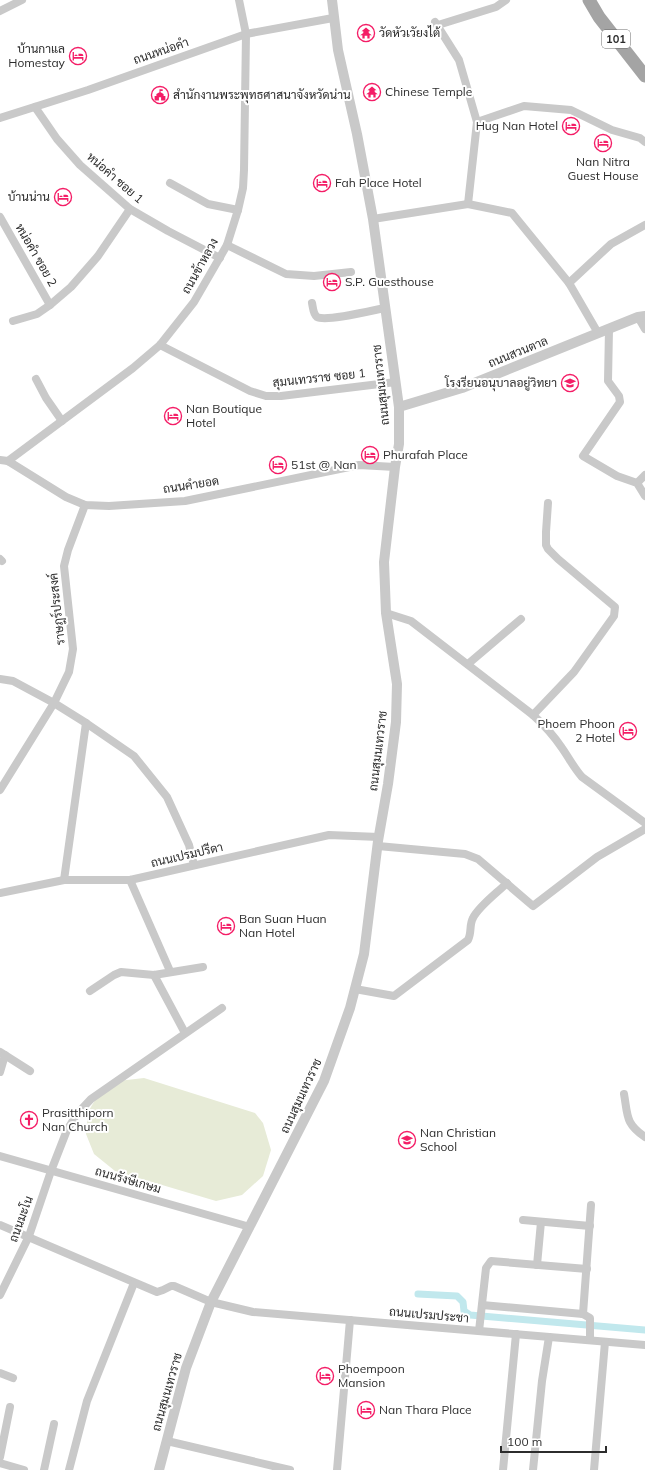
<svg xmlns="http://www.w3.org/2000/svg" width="645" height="1470" font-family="Mulish,Sarabun,sans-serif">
	<rect width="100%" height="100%" fill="#fff"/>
	<!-- green -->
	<path fill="#e7ebd7" d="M144,1078L255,1113L263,1123L271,1150L263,1176L242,1195L216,1201L115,1171L94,1154L86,1134L88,1112L98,1095L118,1081Z"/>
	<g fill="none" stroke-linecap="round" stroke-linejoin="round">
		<!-- canal -->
		<path stroke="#c1e8ed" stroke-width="7" d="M418,1294L457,1296L463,1302L464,1311L470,1315L645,1330"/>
		<!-- minor -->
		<g stroke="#c9c9c9" stroke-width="8">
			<path d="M0,11L22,0"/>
			<path d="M435,22L459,60L477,122L468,204L512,213L569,283L598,333"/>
			<path d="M438,25L496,7L506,0"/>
			<path d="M35,107L57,139L80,165L130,209L168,231L220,258"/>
			<path d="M0,118L88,90L246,34L333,18"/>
			<path d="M477,122L524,106L571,110L612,130L640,138L645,142"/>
			<path d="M170,183L208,204L238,210"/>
			<path d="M0,217L50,305"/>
			<path d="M373,219L468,204"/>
			<path d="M227,245L286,274L314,276L351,272"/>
			<path d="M569,283L611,244L645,225"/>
			<path d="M312,303C313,307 313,314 317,317C326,322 374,310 385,308"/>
			<path d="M638,317L645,329"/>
			<path d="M13,321L37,314L50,305L71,287L98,256L130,209"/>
			<path d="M609,329L608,381L619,396L620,402L583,456L617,476L637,483L645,496"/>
			<path d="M160,345L250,391L266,396H281L396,382"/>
			<path d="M36,379L46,398L62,421"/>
			<path d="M0,460L8,461L66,497L85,505L109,506L185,501L359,465L395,467"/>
			<path d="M8,461L133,368L160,345L194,302L227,245L238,210L243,188L244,170L246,34L239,0"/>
			<path d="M637,483L645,475"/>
			<path d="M0,559L2,561"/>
			<path d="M386,613L411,621L533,715C544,725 554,736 562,748C569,758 574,768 582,777L645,823"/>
			<path d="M468,664L521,619"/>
			<path d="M0,679L13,681L54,703L86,723L134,756L167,797L189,845L194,865"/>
			<path d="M533,715L574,672L614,616L615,607L558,559L548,549L546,545V532L548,503"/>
			<path d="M0,790L54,703L69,672L73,649L64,566L68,550L85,505"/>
			<path d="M378,846L465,854L478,859L533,906L597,857L645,829"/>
			<path d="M64,880L86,723"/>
			<path d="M130,880L170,971"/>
			<path d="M0,893L64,880H130L329,835L379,837"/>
			<path d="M154,975L185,1033"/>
			<path d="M355,989L394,996L468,940C472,932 469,925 473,918C479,906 497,893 507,883"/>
			<path d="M90,991L114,975L121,972L154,975L203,967"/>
			<path d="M0,1052L30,1071"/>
			<path d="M0,1072L5,1055"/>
			<path d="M624,1094C628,1116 625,1123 645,1137"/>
			<path d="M0,1156L250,1227"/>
			<path d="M523,1220L590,1226"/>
			<path d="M0,1225L157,1292L163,1290L171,1286H174L211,1302L253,1312L645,1345"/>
			<path d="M537,1265L541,1222"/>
			<path d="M0,1295L29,1236L51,1171L67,1130L77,1114L91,1099L222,1008"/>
			<path d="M482,1305L583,1314L590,1318V1340"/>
			<path d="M583,1314L591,1205"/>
			<path d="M479,1331L486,1268L491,1261L587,1269"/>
			<path d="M0,1373L13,1378"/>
			<path d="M167,1441L290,1470"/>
			<path d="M0,1457L10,1407"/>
			<path d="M0,1463L24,1470"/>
			<path d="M44,1470L54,1424"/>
			<path d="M69,1470L87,1401L134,1283"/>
			<path d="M337,1470L350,1320"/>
			<path d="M503,1470L516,1334"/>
			<path d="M533,1470L542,1381L549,1337"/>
			<path d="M594,1470L605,1342"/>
		</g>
		<!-- tertiary -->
		<g stroke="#c9c9c9" stroke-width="10">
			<path d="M399,407L462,388L638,317L645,316"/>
			<path d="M159,1470L186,1368L211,1302L324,1081L350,1008L364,954L378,841L388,784L396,722L397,684L386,613L384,562L395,467L399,444V407L373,219L357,134L338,50L332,0"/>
		</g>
		<!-- primary -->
		<path stroke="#a4a4a4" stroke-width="13" d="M589,0L599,17L645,76"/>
	</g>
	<!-- icons -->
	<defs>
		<g id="temple-ring" transform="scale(0.9)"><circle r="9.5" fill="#fff" stroke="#f41d66" stroke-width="1.5"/><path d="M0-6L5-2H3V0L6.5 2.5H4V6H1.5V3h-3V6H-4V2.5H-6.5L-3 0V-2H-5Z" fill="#f41d66"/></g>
		<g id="hotel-ring" transform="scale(0.9)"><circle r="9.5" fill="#fff" stroke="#f41d66" stroke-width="1.5"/><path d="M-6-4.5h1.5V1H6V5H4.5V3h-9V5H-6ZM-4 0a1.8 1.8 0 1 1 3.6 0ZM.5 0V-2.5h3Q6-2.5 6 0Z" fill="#f41d66"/></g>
		<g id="civic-ring" transform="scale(0.9)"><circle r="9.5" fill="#fff" stroke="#f41d66" stroke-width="1.5"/><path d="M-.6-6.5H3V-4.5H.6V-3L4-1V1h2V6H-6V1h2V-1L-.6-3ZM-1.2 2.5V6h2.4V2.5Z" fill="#f41d66"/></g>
		<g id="school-ring" transform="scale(0.9)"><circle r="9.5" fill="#fff" stroke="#f41d66" stroke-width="1.5"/><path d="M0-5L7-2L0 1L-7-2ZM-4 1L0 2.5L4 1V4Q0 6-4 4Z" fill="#f41d66"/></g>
		<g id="church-ring" transform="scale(0.9)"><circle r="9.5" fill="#fff" stroke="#f41d66" stroke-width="1.5"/><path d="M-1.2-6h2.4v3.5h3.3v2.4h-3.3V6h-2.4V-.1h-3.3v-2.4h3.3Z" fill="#f41d66"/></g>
	</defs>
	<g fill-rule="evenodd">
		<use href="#temple-ring" x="366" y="33"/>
		<use href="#hotel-ring" x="78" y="56"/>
		<use href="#temple-ring" x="372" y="92"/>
		<use href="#civic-ring" x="160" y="95"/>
		<use href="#hotel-ring" x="571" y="126"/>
		<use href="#hotel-ring" x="603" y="143"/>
		<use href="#hotel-ring" x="322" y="183"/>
		<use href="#hotel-ring" x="63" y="197"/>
		<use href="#hotel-ring" x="332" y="282"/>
		<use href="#school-ring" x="570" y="383"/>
		<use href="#hotel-ring" x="173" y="416"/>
		<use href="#hotel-ring" x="370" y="455"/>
		<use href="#hotel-ring" x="278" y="465"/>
		<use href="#hotel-ring" x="628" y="731"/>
		<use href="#hotel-ring" x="226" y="926"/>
		<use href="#church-ring" x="29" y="1120"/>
		<use href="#school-ring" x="407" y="1140"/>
		<use href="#hotel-ring" x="325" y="1376"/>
		<use href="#hotel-ring" x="366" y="1410"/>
	</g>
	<g text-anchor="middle" stroke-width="4" stroke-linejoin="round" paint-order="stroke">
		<!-- shield labels -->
		<rect fill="#fff" stroke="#6b6b6b" stroke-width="1" x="602" y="30" width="28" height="18" rx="3"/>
		<g font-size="11" font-weight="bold" fill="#2c2c2c">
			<text x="616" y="43">101</text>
		</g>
		<!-- poi labels -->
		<g font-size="12" fill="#2c2c2c" stroke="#fff" text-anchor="start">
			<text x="379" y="37">วัดหัวเวัยงไต้</text>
			<text x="65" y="53" text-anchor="end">บ้านกาแล<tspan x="65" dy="14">Homestay</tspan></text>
			<text x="385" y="96">Chinese Temple</text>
			<text x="173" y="99">สำนักงานพระพุทธศาสนาจังหวัดน่าน</text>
			<text x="558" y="130" text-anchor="end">Hug Nan Hotel</text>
			<text x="603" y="166" text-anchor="middle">Nan Nitra<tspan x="603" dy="14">Guest House</tspan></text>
			<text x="335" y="187">Fah Place Hotel</text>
			<text x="50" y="201" text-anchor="end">บ้านน่าน</text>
			<text x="345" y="286">S.P. Guesthouse</text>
			<text x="557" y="387" text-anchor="end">โรงรียนอนุบาลอยู่วิทยา</text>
			<text x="186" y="413">Nan Boutique<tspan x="186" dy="14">Hotel</tspan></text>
			<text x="383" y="459">Phurafah Place</text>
			<text x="291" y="469">51st @ Nan</text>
			<text x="615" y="728" text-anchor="end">Phoem Phoon<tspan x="615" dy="14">2 Hotel</tspan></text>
			<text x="239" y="923">Ban Suan Huan<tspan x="239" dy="14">Nan Hotel</tspan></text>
			<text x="42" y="1117">Prasitthiporn<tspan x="42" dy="14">Nan Church</tspan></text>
			<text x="420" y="1137">Nan Christian<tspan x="420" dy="14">School</tspan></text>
			<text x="338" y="1373">Phoempoon<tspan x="338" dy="14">Mansion</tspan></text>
			<text x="379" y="1414">Nan Thara Place</text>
		</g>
		<!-- street labels -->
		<g font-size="12" fill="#2c2c2c" stroke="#fff">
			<text transform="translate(161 51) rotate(-19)" y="4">ถนนหน่อคำ</text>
			<text transform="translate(115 178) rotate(41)" y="4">หน่อคำ ซอย 1</text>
			<text transform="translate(36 255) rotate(60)" y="4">หน่อคำ ซอย 2</text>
			<text transform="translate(200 266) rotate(-61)" y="4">ถนนข้าหลวง</text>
			<text transform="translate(518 352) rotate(-22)" y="4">ถนนสวนตาล</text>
			<text transform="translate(319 378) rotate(-6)" y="4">สุมนเทวราช ซอย 1</text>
			<text transform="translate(381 385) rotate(-96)" y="4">ถนนสุมนเทวราช</text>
			<text transform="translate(191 485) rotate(-9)" y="4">ถนนคำยอด</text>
			<text transform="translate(57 609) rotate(-96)" y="4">ราษฎร์ประสงค์</text>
			<text transform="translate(378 751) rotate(-83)" y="4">ถนนสุมนเทวราช</text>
			<text transform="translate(187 855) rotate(-13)" y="4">ถนนเปรมปรีดา</text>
			<text transform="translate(301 1096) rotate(-65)" y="4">ถนนสุมนเทวราช</text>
			<text transform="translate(128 1180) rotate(16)" y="4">ถนนรังษีเกษม</text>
			<text transform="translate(21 1219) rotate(-70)" y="4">ถนนมะโน</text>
			<text transform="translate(429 1315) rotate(5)" y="4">ถนนเปรมประชา</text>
			<text transform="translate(167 1392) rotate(-74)" y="4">ถนนสุมนเทวราช</text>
		</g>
	</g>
	<!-- scale -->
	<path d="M501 1446v6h105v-6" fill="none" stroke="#2c2c2c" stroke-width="2"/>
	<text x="507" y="1446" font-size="12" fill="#2c2c2c" stroke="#ffffff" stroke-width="3" paint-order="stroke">100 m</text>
</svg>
